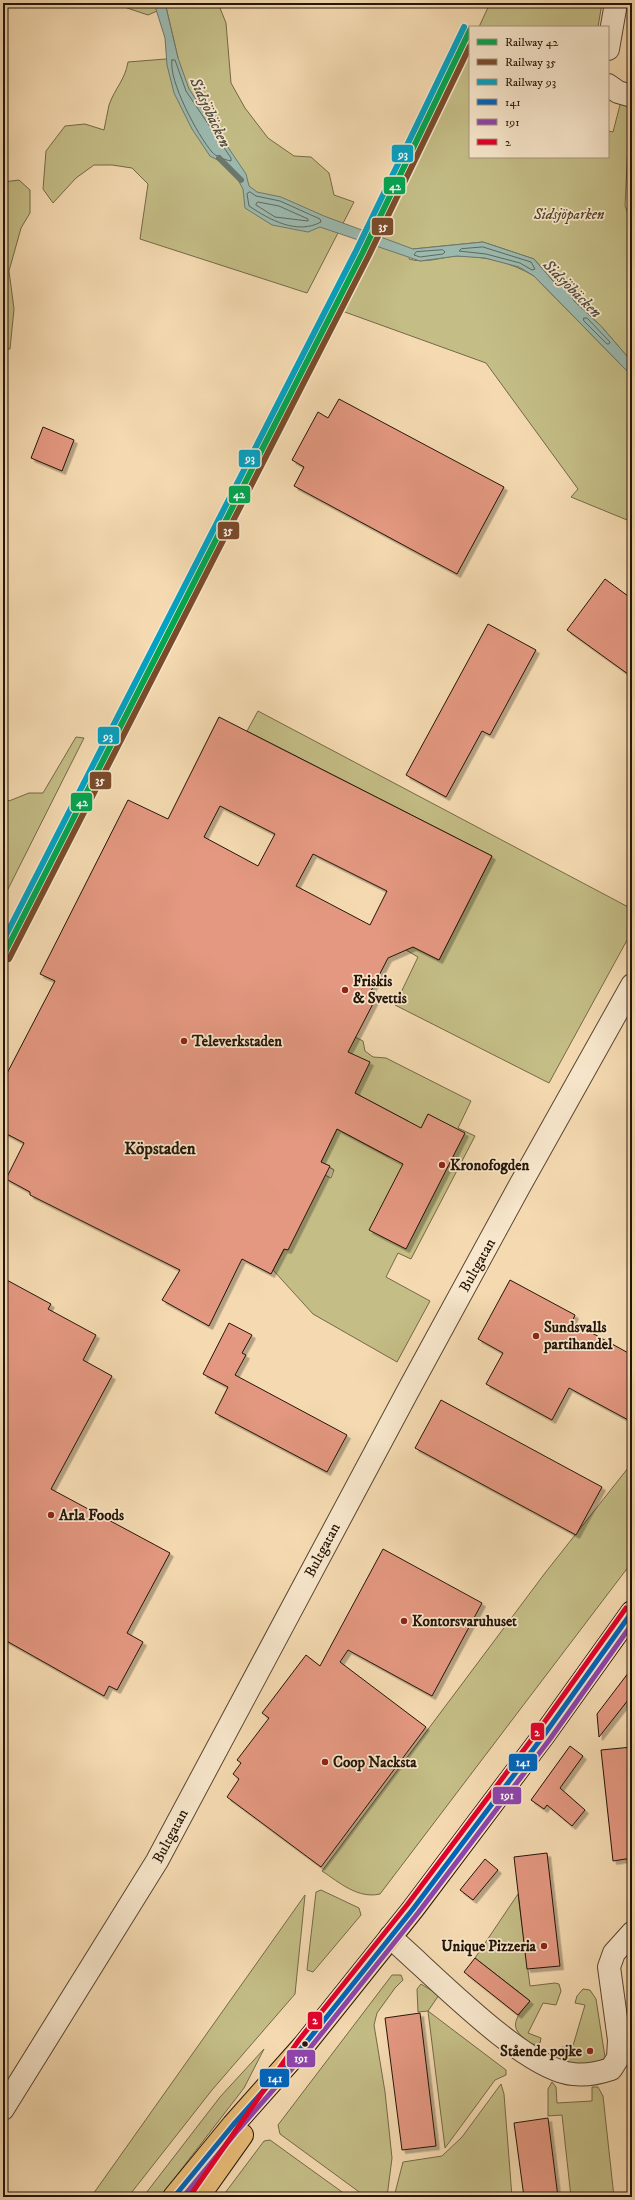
<svg xmlns="http://www.w3.org/2000/svg" width="635" height="2200" font-family="'IM FELL DW Pica',serif">
	<defs>
		<filter id="shadow"><feDropShadow dx="3.5" dy="3.5" stdDeviation="0" flood-color="#0004"/></filter>
	</defs>
	<rect width="100%" height="100%" fill="#f5dab1"/>
	<filter id="stains"><feTurbulence type="fractalNoise" baseFrequency=".005" numOctaves="4"/><feColorMatrix values="0 0 0 0 .2 0 0 0 0 .09 0 0 0 0 .02 0 0 0 .5 -.17"/></filter>
	<radialGradient id="worn" r=".72"><stop offset=".6" stop-color="#630" stop-opacity="0"/><stop offset="1" stop-color="#630" stop-opacity=".3"/></radialGradient>
	<!-- green -->
	<g fill="#c4bd86" stroke="#746947">
		<path d="M125,3H218L226,23L231,83L245,108L268,138L294,156L311,157L329,173L334,195L354,202L307,293L140,239L148,184L132,168L112,165H94L76,178L53,203L43,189L46,151L65,126L85,124L104,130C106,122 107,113 109,105C115,88 125,80 128,62L178,58L166,7L148,15L124,7Z"/>
		<path d="M490,3H602L598,27H479Z"/>
		<path d="M470,46V157H608V131L613,132L621,101L630,103L625,206L632,223V362L601,326L574,301L568,290L553,281L534,259L483,242L413,249L409,259C425,264 441,257 457,256C484,256 511,262 534,276L632,376V522L571,497L578,489L486,363L342,311Z"/>
		<path d="M19,180L30,190V213L21,228L9,271L14,309L10,349H3V182Z"/>
		<path d="M258,711L632,909V931L549,1083L395,1005L418,957L406,950L403,942L439,960L492,856L247,731Z"/>
		<path d="M76,737L84,738L3,899V795L9,801L29,793H43Z"/>
		<path d="M349,1034L363,1041L365,1051L373,1057L386,1058L471,1101L458,1128L475,1136L411,1259L398,1253L386,1277L430,1301L397,1362L313,1314L273,1270L325,1175L331,1178L334,1170L321,1162L337,1129L389,1157L408,1121L355,1093L341,1049Z"/>
		<path d="M632,1463V1562L380,1894C358,1899 340,1883 322,1871L545,1573Z"/>
		<path d="M321,1890L359,1908L361,1915L313,1972L307,1970L316,1892Z"/>
		<path d="M518,1894L530,1986L555,1983L559,1984L561,1991L556,2005L543,2003L528,2033L541,2038L540,2043C534,2046 531,2044 526,2040C506,2025 519,2016 529,2000L475,1958Z"/>
		<path d="M305,1895L295,1994L212,2090L128,2197H91Z"/>
		<path d="M392,1975H401L403,1980L395,1988L377,2013L374,2025L385,2092L392,2158L387,2197H366L280,2134L278,2125Z"/>
		<path d="M421,1984L439,1995L428,2011L506,2070V2075L495,2080L445,2148L428,2011L418,2012L417,1989Z"/>
		<path d="M583,1989L590,1990L596,1999L605,2057C596,2071 575,2064 561,2062L562,2047L572,2049L585,2005L575,2003L577,1996Z"/>
		<path d="M264,2049L244,2088L160,2197H143L220,2097Z"/>
		<path d="M552,2082L556,2087L557,2103L592,2101V2087H598L603,2096L614,2197H571L562,2115L548,2116V2089Z"/>
		<path d="M501,2084L504,2094L512,2197H394L403,2162L442,2156L462,2137Z"/>
		<path d="M270,2140L349,2197H222L264,2141Z"/>
	</g>
	<!-- water -->
	<path fill="#9cbab0" stroke="#6c786d" d="M154,3H165L178,58L189,89L246,174L249,186L257,192L281,197L324,216L413,249L483,242L534,259L553,281L568,290L574,301L601,326L632,362V376L534,276L519,267L485,258L457,256L420,261L320,227L308,232L272,225L245,208L243,189L231,167L210,156L192,129L174,93L167,65L165,38Z"/>
	<g fill="none" stroke-linecap="round" stroke-linejoin="round">
		<!-- shore -->
		<g stroke="#60685c" stroke-width="1">
			<path d="M172,60H175L186,91L231,158V161C225,160 215,156 212,152C198,136 168,80 172,60Z"/>
			<path d="M250,192L256,196L280,201L320,219L321,222C297,235 270,220 249,206L247,194Z"/>
			<path d="M258,202L279,206L308,219V221L275,217L256,205Z"/>
			<path d="M483,247L531,262L535,269L532,270L520,263L486,254L459,251L461,249Z"/>
			<path d="M443,250L445,252L443,254L420,257L414,255L416,252Z"/>
			<path d="M584,318H587L610,342L609,344H607L584,321Z"/>
		</g>
		<!-- stream -->
		<path stroke="#6c786d" stroke-width="6" d="M219,158L241,180"/>
	</g>
	<!-- building -->
	<g fill="#e49881" stroke="#251508" fill-rule="evenodd" filter="url(#shadow)">
		<path d="M339,399L504,487L457,574L294,486L304,467L292,460L318,412L328,418Z"/>
		<path d="M43,427L74,440L62,471L31,458Z"/>
		<path d="M605,579L632,599V677L567,630Z"/>
		<path d="M488,624L536,650L490,735L482,731L446,797L406,775Z"/>
		<path d="M219,717L492,856L439,960L413,947L388,958L370,993L377,996L348,1052L370,1062L355,1093L421,1128L428,1114L465,1133L406,1249L369,1230L403,1164L337,1129L321,1162L330,1166L288,1250L284,1249L271,1274L242,1259L209,1326L162,1300L180,1270L30,1195V1192L6,1179L24,1143L3,1132V1081L55,981L40,974L128,800L168,819ZM220,806L275,834L258,866L204,837ZM313,854L387,891L370,925L296,886Z"/>
		<path d="M3,1278L51,1304L48,1309L96,1335L83,1360L112,1376L51,1489L170,1553L127,1633L143,1642L117,1690L109,1686L104,1696L3,1639Z"/>
		<path d="M510,1280L575,1315L572,1322L632,1355V1422L569,1388L552,1420L486,1384L503,1353L478,1339Z"/>
		<path d="M229,1323L252,1335L242,1353L246,1355L235,1375L347,1435L327,1472L215,1413L228,1387L203,1374Z"/>
		<path d="M441,1400L602,1487L576,1535L415,1448Z"/>
		<path d="M383,1549L482,1603L432,1696L348,1650L340,1662L426,1727L321,1867L227,1797L239,1779L233,1774L241,1763L237,1760L269,1718L262,1713L306,1655L320,1666Z"/>
		<path d="M632,1668V1695L599,1737L597,1714Z"/>
		<path d="M570,1746L583,1756L560,1788L585,1810L572,1826L547,1805L544,1809L531,1800Z"/>
		<path d="M632,1747V1858L613,1861L601,1750Z"/>
		<path d="M547,1853L560,1966L527,1969L514,1857Z"/>
		<path d="M485,1859L498,1870L473,1900L460,1890Z"/>
		<path d="M475,1958L530,2001L518,2015L464,1972Z"/>
		<path d="M420,2013L436,2146L402,2150L385,2018Z"/>
		<path d="M548,2118L558,2197H524L514,2123Z"/>
	</g>
	<g fill="none" stroke-linecap="round" stroke-linejoin="round">
		<!-- minor casing -->
		<g stroke="#594632" stroke-width="24">
			<g id="minor">
				<path d="M608,49L616,3"/>
				<path d="M608,85L618,92L632,96"/>
				<path d="M390,1937C430,1971 524,2070 573,2074C586,2076 599,2073 611,2069L618,2058L619,2040L609,1967L614,1953L632,1933"/>
				<path d="M3,2109L157,1861L409,1389L519,1187L632,985"/>
			</g>
		</g>
		<!-- highway casing -->
		<g stroke="#251508" stroke-width="24">
			<g id="highway">
				<path d="M174,2197L233,2125L305,2044L413,1909L544,1735L632,1612"/>
				<path d="M198,2197L242,2135"/>
			</g>
		</g>
		<!-- minor -->
		<use href="#minor" stroke="#f8e7cc" stroke-width="22"/>
		<!-- highway -->
		<use href="#highway" stroke="#eabd78" stroke-width="22"/>
		<!-- bus-1 casing -->
		<g stroke="#f8e7cc" stroke-width="8">
			<path id="bus-1" d="M174,2197L233,2125L305,2044L413,1909L544,1735L632,1612"/>
		</g>
		<!-- bus-2 casing -->
		<g stroke="#f8e7cc" stroke-width="8">
			<path id="bus-2" d="M183,2197L238,2130L310,2048L418,1913L550,1739L632,1624"/>
		</g>
		<!-- bus-3 casing -->
		<g stroke="#f8e7cc" stroke-width="8">
			<path id="bus-3" d="M192,2193L299,2040L407,1905L538,1731L626,1608"/>
		</g>
		<!-- bus-1 -->
		<use href="#bus-1" stroke="#0065bd" stroke-width="5"/>
		<!-- bus-2 -->
		<use href="#bus-2" stroke="#8e44ad" stroke-width="5"/>
		<!-- bus-3 -->
		<use href="#bus-3" stroke="#e4002b" stroke-width="5"/>
		<!-- rail-1 casing -->
		<g stroke="#f8e7cc" stroke-width="9">
			<path id="rail-1" d="M3,956L362,254L470,30"/>
		</g>
		<!-- rail-2 casing -->
		<g stroke="#f8e7cc" stroke-width="9">
			<path id="rail-2" d="M9,959L368,257L470,46"/>
		</g>
		<!-- rail-3 casing -->
		<g stroke="#f8e7cc" stroke-width="9">
			<path id="rail-3" d="M3,941L356,251L464,27"/>
		</g>
		<!-- rail-1 -->
		<use href="#rail-1" stroke="#00a651" stroke-width="6"/>
		<!-- rail-2 -->
		<use href="#rail-2" stroke="#7a4b2a" stroke-width="6"/>
		<!-- rail-3 -->
		<use href="#rail-3" stroke="#02a2c4" stroke-width="6"/>
	</g>
	<!-- markers -->
	<g fill="#8f2418" stroke="#f8e7cc" stroke-width="1.5">
		<circle cx="345" cy="990" r="4"/>
		<circle cx="184" cy="1041" r="4"/>
		<circle cx="442" cy="1165" r="4"/>
		<circle cx="536" cy="1336" r="4"/>
		<circle cx="51" cy="1515" r="4"/>
		<circle cx="404" cy="1621" r="4"/>
		<circle cx="325" cy="1762" r="4"/>
		<circle cx="544" cy="1946" r="4"/>
		<circle cx="590" cy="2051" r="4"/>
	</g>
	<circle fill="#251508" stroke="#f8e7cc" stroke-width="1.5" cx="305" cy="2044" r="3.5"/>
	<g text-anchor="middle" stroke-width="3.5" stroke-linejoin="round" paint-order="stroke">
		<!-- park labels -->
		<g font-size="15" font-style="italic" fill="#55472e" stroke="#f8e7cc">
			<text x="569" y="219">Sidsjöparken</text>
		</g>
		<!-- poi labels -->
		<g font-size="15" font-weight="bold" fill="#251508" stroke="#f8e7cc" text-anchor="start">
			<text x="353" y="986">Friskis<tspan x="353" dy="17">&amp; Svettis</tspan></text>
			<text x="192" y="1046">Televerkstaden</text>
			<text x="450" y="1170">Kronofogden</text>
			<text x="544" y="1332">Sundsvalls<tspan x="544" dy="17">partihandel</tspan></text>
			<text x="59" y="1520">Arla Foods</text>
			<text x="412" y="1626">Kontorsvaruhuset</text>
			<text x="333" y="1767">Coop Nacksta</text>
			<text x="536" y="1951" text-anchor="end">Unique Pizzeria</text>
			<text x="582" y="2056" text-anchor="end">Stående pojke</text>
		</g>
		<!-- street labels -->
		<g font-size="15" fill="#251508" stroke="#f8e7cc">
			<text transform="translate(477 1265) rotate(-61)" y="5">Bultgatan</text>
			<text transform="translate(322 1550) rotate(-62)" y="5">Bultgatan</text>
			<text transform="translate(170 1836) rotate(-62)" y="5">Bultgatan</text>
		</g>
		<!-- water labels -->
		<g font-size="16" font-style="italic" fill="#4f4f43" stroke="#f8e7cc">
			<text transform="translate(211 112) rotate(65)" y="6">Sidsjöbäcken</text>
			<text transform="translate(573 288) rotate(45)" y="6">Sidsjöbäcken</text>
		</g>
		<!-- quarter labels -->
		<g font-size="17" font-weight="bold" fill="#251508" stroke="#f8e7cc">
			<text x="160" y="1154">Köpstaden</text>
		</g>
	</g>
	<g stroke="#f8e7cc" stroke-width="1.5">
		<rect x="391" y="144" width="23" height="19" rx="4" fill="#02a2c4"/>
		<rect x="383" y="176" width="23" height="19" rx="4" fill="#00a651"/>
		<rect x="371" y="217" width="23" height="19" rx="4" fill="#7a4b2a"/>
		<rect x="238" y="449" width="23" height="19" rx="4" fill="#02a2c4"/>
		<rect x="228" y="485" width="23" height="19" rx="4" fill="#00a651"/>
		<rect x="217" y="521" width="23" height="19" rx="4" fill="#7a4b2a"/>
		<rect x="97" y="726" width="23" height="19" rx="4" fill="#02a2c4"/>
		<rect x="89" y="771" width="23" height="19" rx="4" fill="#7a4b2a"/>
		<rect x="70" y="792" width="23" height="20" rx="4" fill="#00a651"/>
		<rect x="530" y="1722" width="15" height="19" rx="4" fill="#e4002b"/>
		<rect x="508" y="1753" width="30" height="19" rx="4" fill="#0065bd"/>
		<rect x="492" y="1786" width="30" height="19" rx="4" fill="#8e44ad"/>
		<rect x="307" y="2011" width="16" height="19" rx="4" fill="#e4002b"/>
		<rect x="286" y="2049" width="30" height="19" rx="4" fill="#8e44ad"/>
		<rect x="259" y="2068" width="31" height="20" rx="4" fill="#0065bd"/>
	</g>
	<g font-size="11" text-anchor="middle" font-weight="bold" fill="#fff">
		<text x="403" y="158">93</text>
		<text x="395" y="190">42</text>
		<text x="383" y="230">35</text>
		<text x="250" y="462">93</text>
		<text x="239" y="498">42</text>
		<text x="228" y="534">35</text>
		<text x="108" y="740">93</text>
		<text x="100" y="784">35</text>
		<text x="82" y="806">42</text>
		<text x="537" y="1736">2</text>
		<text x="523" y="1766">141</text>
		<text x="507" y="1799">191</text>
		<text x="315" y="2024">2</text>
		<text x="301" y="2062">191</text>
		<text x="275" y="2082">141</text>
	</g>
	<!-- margin -->
	<rect width="635" height="2200" fill="none" stroke="#f5dab1" stroke-width="16"/>
	<rect x="4" y="4" width="627" height="2192" fill="none" stroke="#251508" stroke-width="2"/>
	<rect x="8" y="8" width="619" height="2184" fill="none" stroke="#251508"/>
	<!-- legend -->
	<rect x="469" y="26" width="140" height="132" fill="#f8e7cc" stroke="#a4937e"/>
	<rect x="477" y="39" width="20" height="6" fill="#00a651" stroke="#a4937e"/>
	<text x="505" y="46" font-size="12" fill="#251508">Railway 42</text>
	<rect x="477" y="59" width="20" height="6" fill="#7a4b2a" stroke="#a4937e"/>
	<text x="505" y="66" font-size="12" fill="#251508">Railway 35</text>
	<rect x="477" y="79" width="20" height="6" fill="#02a2c4" stroke="#a4937e"/>
	<text x="505" y="86" font-size="12" fill="#251508">Railway 93</text>
	<rect x="477" y="99" width="20" height="6" fill="#0065bd" stroke="#a4937e"/>
	<text x="505" y="106" font-size="12" fill="#251508">141</text>
	<rect x="477" y="119" width="20" height="6" fill="#8e44ad" stroke="#a4937e"/>
	<text x="505" y="126" font-size="12" fill="#251508">191</text>
	<rect x="477" y="139" width="20" height="6" fill="#e4002b" stroke="#a4937e"/>
	<text x="505" y="146" font-size="12" fill="#251508">2</text>
	<rect width="100%" height="100%" filter="url(#stains)"/>
	<rect width="100%" height="100%" fill="url(#worn)"/>
</svg>
